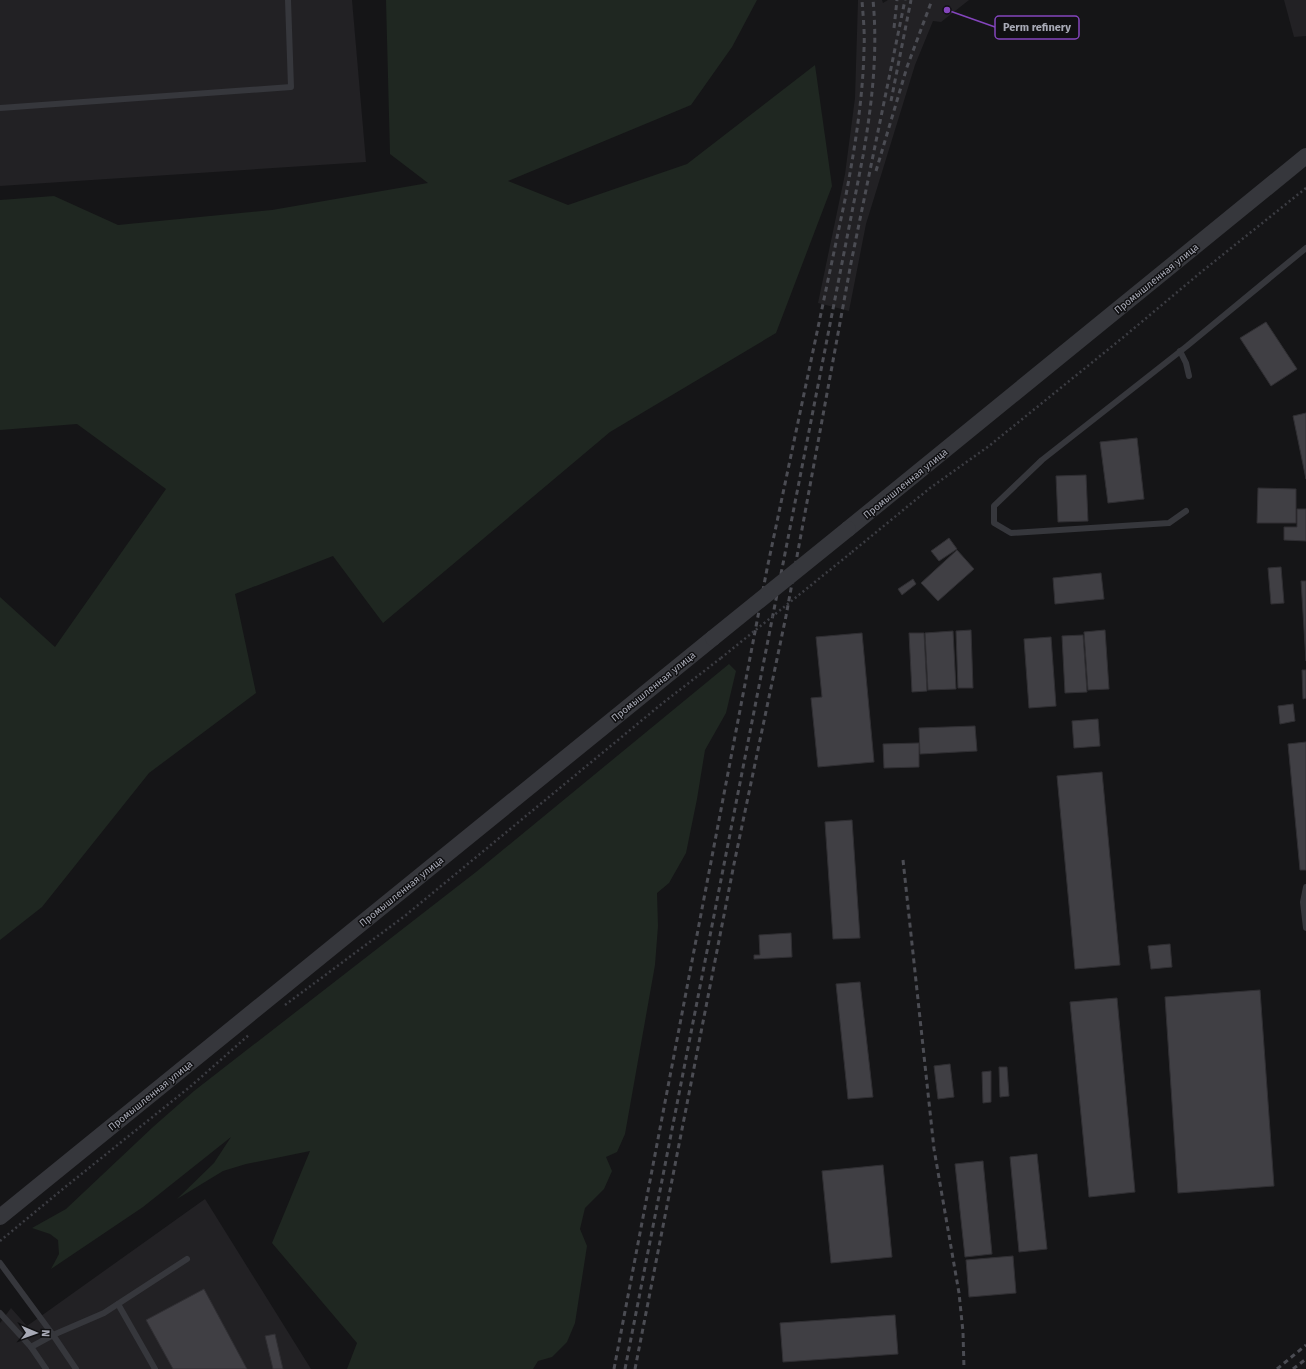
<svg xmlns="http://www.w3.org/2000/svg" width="1306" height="1369" font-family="'Fira Sans',sans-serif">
	<rect width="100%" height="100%" fill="#151517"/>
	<!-- built -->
	<g fill="#222124">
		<path d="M0,0H352L366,162L0,186Z"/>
		<path d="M858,0H882L883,3L888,0H969L941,22L933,21L915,65L866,224L849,311L818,303L845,174L855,98Z"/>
		<path d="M1284,0H1306V36L1294,37Z"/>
		<path d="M205,1199L311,1369H0V1323L11,1308L27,1326Z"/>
	</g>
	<!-- green -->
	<g fill="#1f2721">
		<path d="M386,0H757L732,47L691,105L508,181L568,205L687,164L815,65L832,186L776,333L610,432L383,623L333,556L235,594L256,693L149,773L42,907L0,940V597L55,647L166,489L77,424L0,430V200L54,196L118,225L272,210L428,183L390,154Z"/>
		<path d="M729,664L736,671L726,713L705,750L697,799L686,853L669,883L657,893L658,926L655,965L625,1134L617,1152L606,1157L612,1171L604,1189L585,1208L580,1229L587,1246L575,1323L567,1342L552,1357L538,1361L533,1369H347L357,1343L272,1243L310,1151L246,1164L223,1171L177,1199L214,1163L231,1137L143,1207L51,1269L59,1254L58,1240L50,1234L32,1228L66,1209L153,1127L194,1091L476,872Z"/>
	</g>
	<!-- building -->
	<g fill="#403f44" stroke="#302f33">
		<path d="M1266,322L1297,369L1271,386L1240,338Z"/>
		<path d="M1306,413V479L1293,416Z"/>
		<path d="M1137,438L1144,499L1108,503L1100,442Z"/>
		<path d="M1086,475L1088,521L1058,522L1056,476Z"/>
		<path d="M1258,488L1296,489V523H1257Z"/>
		<path d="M1297,509H1306V541L1284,540V527H1297Z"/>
		<path d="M949,538L957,549L939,561L931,551Z"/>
		<path d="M957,550L974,569L938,601L921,583Z"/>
		<path d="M1281,567L1284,603L1271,604L1268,568Z"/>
		<path d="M1101,573L1104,599L1055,604L1053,578Z"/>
		<path d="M913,579L916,584L902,595L898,589Z"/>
		<path d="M1301,581H1306V661Z"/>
		<path d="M971,630L973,688H958L956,631Z"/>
		<path d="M1105,630L1109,689L1088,690L1084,632Z"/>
		<path d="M953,631L956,689L928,690L925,633Z"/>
		<path d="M862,633L874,762L818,767L811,698L822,697L816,637Z"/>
		<path d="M909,633H924L927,691L912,692Z"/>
		<path d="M1083,635L1087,692L1065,693L1062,636Z"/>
		<path d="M1051,637L1056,706L1029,708L1024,639Z"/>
		<path d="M1302,670H1306V698L1303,699Z"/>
		<path d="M1293,704L1295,721L1280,724L1278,706Z"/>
		<path d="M1098,719L1100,746L1074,748L1072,721Z"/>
		<path d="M975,726L977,751L920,754L919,728Z"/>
		<path d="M1306,742V870H1300L1288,744Z"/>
		<path d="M919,743V767L884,768L883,744Z"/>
		<path d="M1102,772L1120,965L1075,969L1057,776Z"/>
		<path d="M852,820L860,938L833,939L825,822Z"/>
		<path d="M791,933L792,957L754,959V955H760L759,935Z"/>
		<path d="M1170,944L1172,967L1151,969L1148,946Z"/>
		<path d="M860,982L873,1097L848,1099L836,984Z"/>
		<path d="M1260,990L1274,1186L1178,1193L1165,997Z"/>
		<path d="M1117,998L1135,1192L1089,1197L1070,1002Z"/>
		<path d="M950,1064L954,1097L938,1099L934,1066Z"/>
		<path d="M999,1067H1007L1009,1096L1000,1097Z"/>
		<path d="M991,1071V1102L983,1103L982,1072Z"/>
		<path d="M1037,1154L1047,1249L1019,1252L1010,1157Z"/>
		<path d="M983,1161L992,1254L965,1257L955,1164Z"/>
		<path d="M883,1165L892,1257L831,1263L822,1171Z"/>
		<path d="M1013,1256L1016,1293L969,1297L966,1260Z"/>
		<path d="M204,1289L247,1369H173L146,1320Z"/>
		<path d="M895,1315L898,1354L783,1362L780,1323Z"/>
		<path d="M275,1334L283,1369H273L265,1336Z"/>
	</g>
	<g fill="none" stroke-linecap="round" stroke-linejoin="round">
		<!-- path -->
		<g stroke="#3c3d43" stroke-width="2.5" stroke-dasharray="2 3" stroke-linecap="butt">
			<path d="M852,552L930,488L989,446L1126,335L1200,273L1306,188"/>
			<path d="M285,1005L406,915L664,702L721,658"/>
			<path d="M0,1241L64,1188L191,1086L250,1034"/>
		</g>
		<!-- service -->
		<g stroke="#36373c" stroke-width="6">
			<path d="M0,108L291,87L288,0"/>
			<path d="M1180,351L1186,363L1189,376"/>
			<path d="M1186,511L1169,523L1011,533L994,523V506L1042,460L1187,346L1306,248"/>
			<path d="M1306,887L1303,902L1306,928"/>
			<path d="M0,1263L53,1335L104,1313L187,1259"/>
			<path d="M118,1304L155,1369"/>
			<path d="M0,1313L31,1347L53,1335L76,1369"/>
			<path d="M31,1347L46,1369"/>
		</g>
		<!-- tertiary -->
		<g stroke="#36373c" stroke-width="16">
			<path d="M848,529L1306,156"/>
			<path d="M0,1217L713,638"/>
		</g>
		<!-- rail -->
		<g stroke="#4b4c53" stroke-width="3" stroke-dasharray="5 4" stroke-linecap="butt">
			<path d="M894,28L897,0"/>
			<path d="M891,101L911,0"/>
			<path d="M876,171L907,67L932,0"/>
			<path d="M903,860L934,1149L959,1293L963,1332L964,1369"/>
			<path d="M614,1369L767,569L846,195C855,147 863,98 864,49C865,33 863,16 862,0"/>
			<path d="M625,1369L863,156C872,104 878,52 873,0"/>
			<path d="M635,1369L734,864L786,616L851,263L905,0"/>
			<path d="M1277,1369L1306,1345"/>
			<path d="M1293,1369L1306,1359"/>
		</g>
		<!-- path-bridge -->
		<path stroke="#3c3d43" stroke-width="2.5" stroke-dasharray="2 3" stroke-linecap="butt" d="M721,658L852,552"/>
		<!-- tertiary-bridge -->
		<path stroke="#36373c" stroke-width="16" d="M713,638L848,529"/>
	</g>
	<g text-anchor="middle" stroke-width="3" stroke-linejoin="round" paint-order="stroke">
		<!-- street labels -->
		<g font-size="10" fill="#a8aab6" stroke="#101012">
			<text transform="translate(1156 278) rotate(-39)" y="4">Промышленная улица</text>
			<text transform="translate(905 483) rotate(-39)" y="4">Промышленная улица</text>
			<text transform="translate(653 686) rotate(-39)" y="4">Промышленная улица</text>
			<text transform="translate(401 891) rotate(-39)" y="4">Промышленная улица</text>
			<text transform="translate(150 1095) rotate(-39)" y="4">Промышленная улица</text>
		</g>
	</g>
	<!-- callouts -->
	<path fill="none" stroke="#8445bd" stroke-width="1.5" d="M947 10L995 27"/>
	<circle fill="#8445bd" stroke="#101012" stroke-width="1.5" cx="947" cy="10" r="4"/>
	<rect fill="#101012" stroke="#8445bd" stroke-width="1.5" x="995" y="16" width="84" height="23" rx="4"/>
	<g font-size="11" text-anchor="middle" font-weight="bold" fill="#a8aab6">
		<text x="1037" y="31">Perm refinery</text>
	</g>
	<!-- north arrow -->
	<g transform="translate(36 1333) rotate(92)" stroke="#101012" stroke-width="3" paint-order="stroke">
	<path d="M0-3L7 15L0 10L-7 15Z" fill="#a8aab6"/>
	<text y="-6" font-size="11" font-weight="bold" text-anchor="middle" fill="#a8aab6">N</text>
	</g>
</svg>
